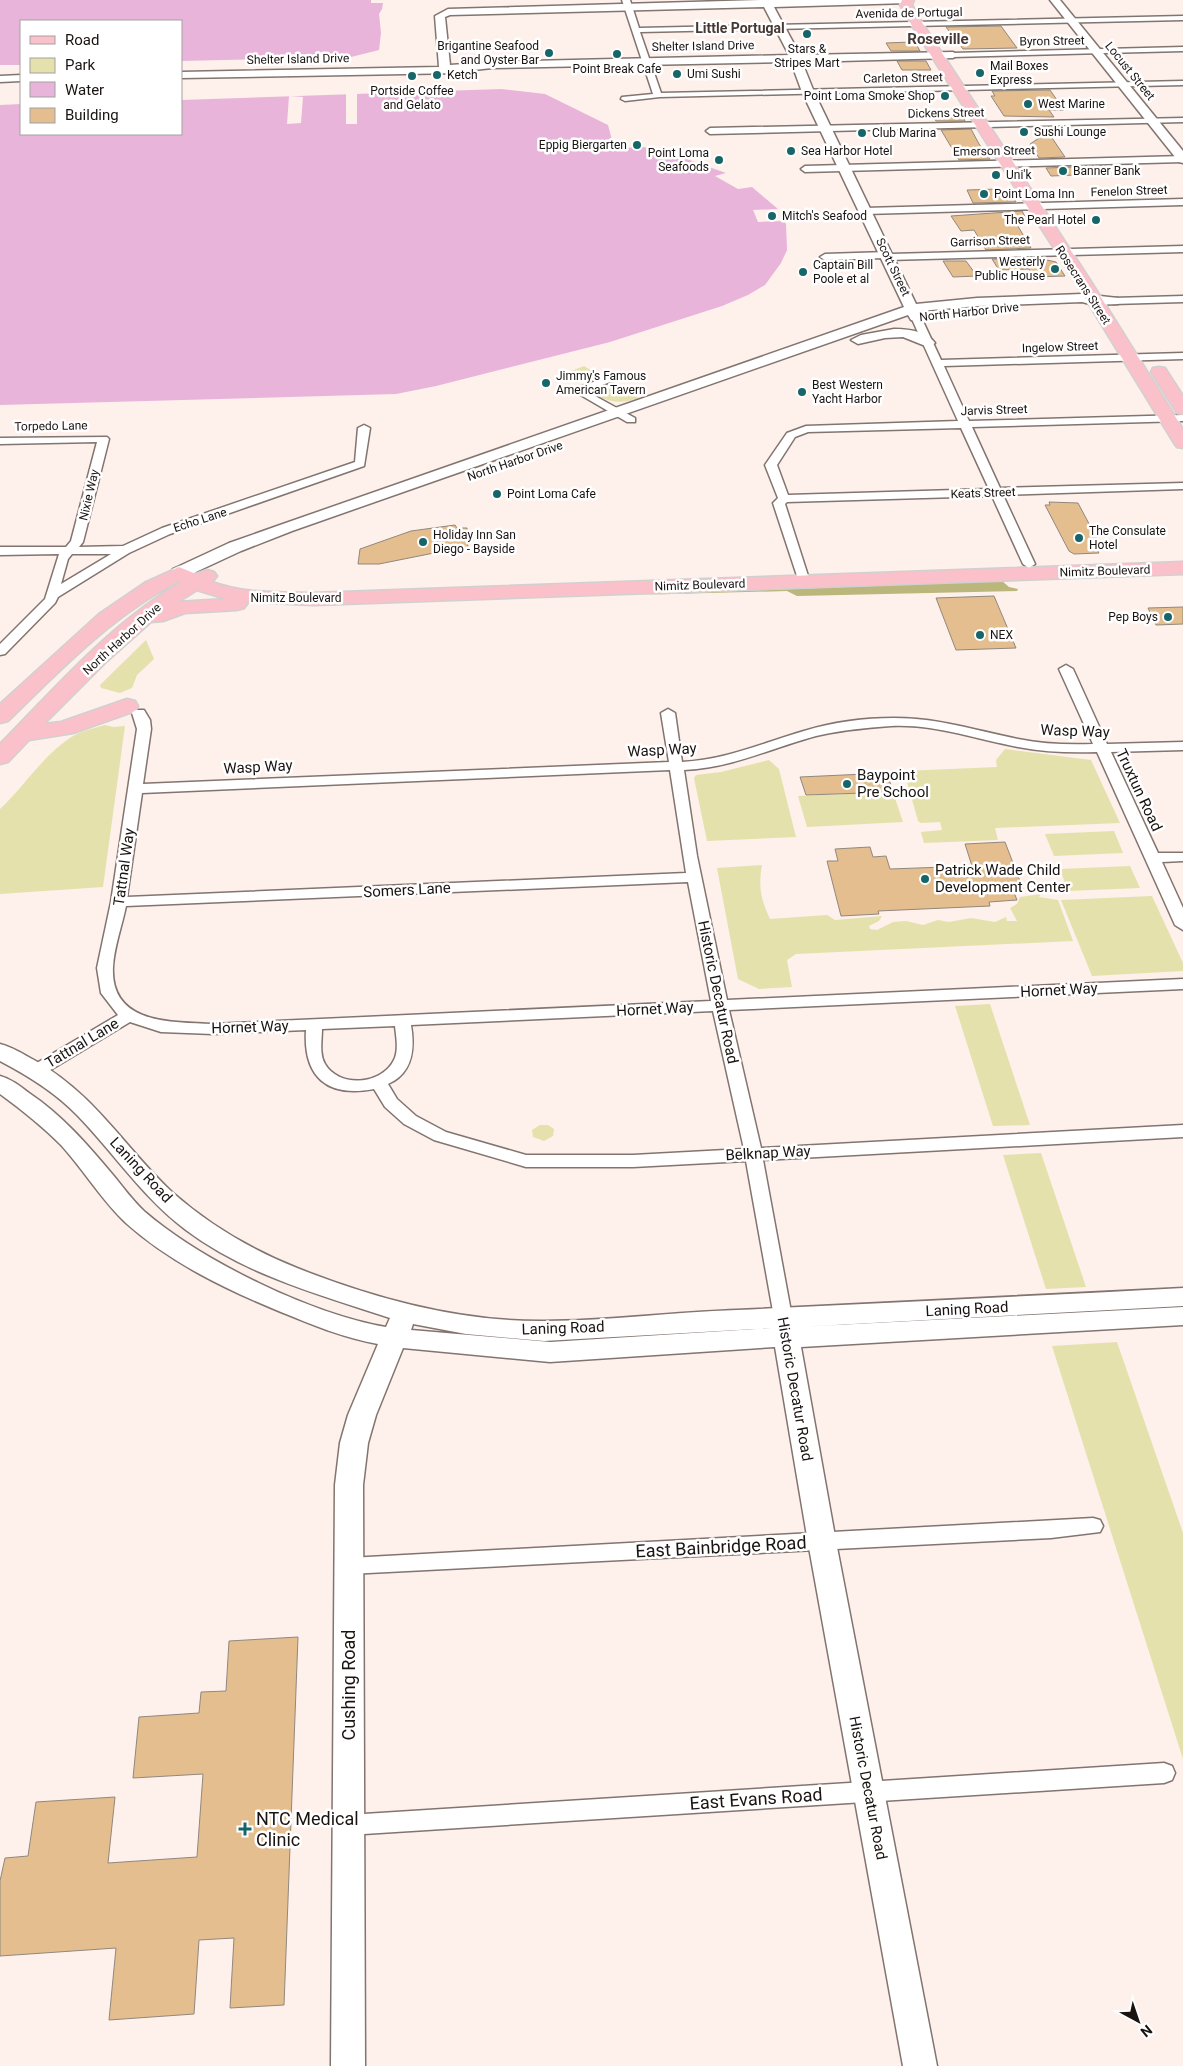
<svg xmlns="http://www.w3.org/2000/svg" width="1183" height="2066" font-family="Roboto,sans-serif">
	<rect width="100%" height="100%" fill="#fef0eb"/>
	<!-- green -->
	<g fill="#e5e1ac">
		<path d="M584,366L600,376L576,383L561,375Z"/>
		<path d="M610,382L639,398C621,404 607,403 592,392V389Z"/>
		<path d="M146,640L154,659L137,675L132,688L120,693L101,688L100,685Z"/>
		<path d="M105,725L113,727L125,726L103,887L0,894V809C25,786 45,752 75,735C84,730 95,728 105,725Z"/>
		<path d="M1005,749L1091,760L1120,823L995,828L998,840L924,843L921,832L942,830L940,822L921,823L918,821L904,771L997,767L996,760Z"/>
		<path d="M769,760L779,769L796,837L707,841L694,778L696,775L721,772Z"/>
		<path d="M893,792L903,822L807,827L798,796Z"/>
		<path d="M1114,831L1123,853L1054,856L1045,834Z"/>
		<path d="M762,865C758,888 761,899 770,919L827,915L835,920L882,916L879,921L869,926L870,929L877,930L893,922L906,921L923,925L938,920L949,922L971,918L995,922L1006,917L1007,921H1017L1010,908L1017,904L1020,897L1041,894L1039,897L1058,900L1073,941L796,954L787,960L792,987L759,989L738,979L717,868Z"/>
		<path d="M1130,866L1140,888L1068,891L1060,869Z"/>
		<path d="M1152,896L1183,963V971L1092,976L1061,900Z"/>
		<path d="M990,1004L1030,1125L993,1126L955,1006Z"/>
		<path d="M540,1125H548L554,1129L553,1136L544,1141L533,1137L532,1130Z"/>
		<path d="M1041,1153L1086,1287L1046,1289L1003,1155Z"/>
		<path d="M1117,1342L1183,1533V1759L1052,1346Z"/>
	</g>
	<!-- forest -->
	<path fill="#bab67c" d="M1002,581L1009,587L1018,589L1017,591L797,596L787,591L635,595Z"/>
	<!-- water -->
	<g fill="#e8b4d9">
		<path d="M0,0H371V3H383L382,9L379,14L381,33L379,50L351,57L181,61V21H21V65H0Z"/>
		<path d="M501,89L545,94L608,125L614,148L653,147L726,173L715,176L738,189L752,187L778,209L753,210L758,222L784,221L786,224L787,250L781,263L765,285L748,295L722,306L610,342L436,386L396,394L0,405V105L21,104V134H181V100Z"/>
	</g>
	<!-- pier -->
	<g fill="#fef0eb">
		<rect x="346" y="94" width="11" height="30"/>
		<path d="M289,96L303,97L301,123L287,124Z"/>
	</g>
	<!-- building -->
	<g fill="#e4be8e" stroke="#91887d">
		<path d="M1001,26L1017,48L963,49L946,27Z"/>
		<path d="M911,42H915L920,51H891L886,43Z"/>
		<path d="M897,61H926L931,70H902Z"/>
		<path d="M1050,90L1064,110H1049L1054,117L1004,116L991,96H995L992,91Z"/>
		<path d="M960,111L965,121H936L930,112Z"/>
		<path d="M971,129L979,144L990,159L959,160L941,130Z"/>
		<path d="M1048,132L1065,157L1039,158L1030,144Z"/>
		<path d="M1072,167L1077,175L1051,176L1046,168Z"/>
		<path d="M999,189L1012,194L1016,202L973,203L967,190Z"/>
		<path d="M1022,211L1027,220H1023L1025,223H1016L1031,248L986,250L974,230L961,231L951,216Z"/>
		<path d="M1038,258L1056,262L1065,276L1034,277L1029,269L999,270L992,259Z"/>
		<path d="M943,261H966L977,276L953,277Z"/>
		<path d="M1049,502L1078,503L1103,550H1097L1099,553L1074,554L1069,551L1045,505H1050Z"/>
		<path d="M455,525L457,528H467L468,550H449L379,564H358L360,549L411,531Z"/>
		<path d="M994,596L1016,648L956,650L936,598Z"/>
		<path d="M1183,607V624L1156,625L1148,608Z"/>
		<path d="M887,773L893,792L806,795L800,777Z"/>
		<path d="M1005,842L1023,889L1013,890L1017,900L989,902L990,906L878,911L879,914L841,916L827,861H838L835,849L870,847L873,857L886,856L890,869L972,866L965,844Z"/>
		<path d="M298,1637L284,2005L230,2008L234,1938L199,1940L194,2014L109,2020L116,1948L0,1956V1881L5,1858L28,1856L36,1802L115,1797L108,1863L197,1857L203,1774L133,1778L139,1717L199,1713L201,1692L226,1691L229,1641Z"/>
	</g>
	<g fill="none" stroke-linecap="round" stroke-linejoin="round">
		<!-- street casing -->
		<g stroke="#82746f" stroke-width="3">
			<g id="street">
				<path d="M622,0H630L639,28L1183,16V20L640,32L661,93L1183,81V85L660,97L625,101L621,99L622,97L653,94Z"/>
				<path d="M1183,47V51L953,57L949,55L953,53Z"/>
				<path d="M1183,118V122L710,134L706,131L710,128Z"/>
				<path d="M1183,156V162L805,172L801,169L805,166Z"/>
				<path d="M1183,199V205L865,214L860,211L865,208Z"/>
				<path d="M1183,246V252L888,260L884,258L825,260L820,257L825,254L887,252L891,254Z"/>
				<path d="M1183,296V302L1113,304L1108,301L1113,298Z"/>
				<path d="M916,314L921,317L941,360L1183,353V359L944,366L969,421L1183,415V421L972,427L1000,488L1183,483V489L1003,495L1035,564L1029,568L1023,564L992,496L787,502L785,504L810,582L808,585H800L773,503L778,498L765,465L787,433L806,426L958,421L911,317ZM961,428L989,489L788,495L777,465L795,437L808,432Z"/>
				<path d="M617,373L621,374V378L586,391L635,418V422H627L572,390Z"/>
				<path d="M364,425L370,428L364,466L170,534L129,553L58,597L55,603L5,654L0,655V644L45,599L59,554L0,555V547H66L71,541L97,442L0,444V438L107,437L109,439L83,542L79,547L123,546L162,528L355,462L358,428ZM72,554H111L61,584L68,559Z"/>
				<path d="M1066,665L1073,669L1107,744L1183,742V750L1111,752L1158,853H1183V861L1162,862L1183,908V930L1175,925L1097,752C1070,753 1044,752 1018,747C975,739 935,724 891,726C865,728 841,730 816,736C771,748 732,768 684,770L697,856L727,1000L1183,979V989L729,1010L761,1148L1183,1125V1137L763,1160L792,1317L790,1322L783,1324L776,1322L774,1317L746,1161L633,1167H526L434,1140L404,1124L385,1107L374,1089C327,1098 303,1077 306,1030L213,1034L161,1032L130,1022L42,1075H30L28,1071L30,1067L118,1015L101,993L97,968L111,902L137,729L132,713L134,710H144L150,720L151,729L143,784L669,762L661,713L668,709L675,713L682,762C725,760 763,743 804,731C833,722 864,718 894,718C939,718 974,730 1018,739C1043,744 1068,745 1093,744L1059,669ZM670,770L686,873L127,897L142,793ZM688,882L711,1001L213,1024C173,1022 110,1025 113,967C114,947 122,926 126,906ZM713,1011L744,1149L633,1155H526L446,1132L416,1116L397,1099L388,1084C413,1073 415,1049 411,1025ZM395,1026C396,1036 399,1050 394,1060C382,1085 339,1088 325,1064C319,1054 322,1040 322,1029Z"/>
				<path d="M1093,1518L1100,1520L1103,1526L1100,1532L1051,1538L349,1574L342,1572L339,1566L342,1560L349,1558Z"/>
				<path d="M1164,1763L1172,1766L1175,1773L1172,1780L1164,1783L348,1835L340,1832L336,1825L340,1818L348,1815Z"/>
			</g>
		</g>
		<!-- secondary casing -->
		<g stroke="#82746f" stroke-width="3">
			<g id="secondary">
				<path d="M760,0H913L908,3L774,7L800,55L953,52L958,55L953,58L802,62L814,92L916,304L977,298L1082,294L1118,298L1120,301L1118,304L1094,305L1082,302L977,306L920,311L923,317L916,321L911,320L908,315L292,531L241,551L185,577H173L171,573L173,569L229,543L280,525L904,307L802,92L791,62L492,68L465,71L460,73L181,78V72L439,67L435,16L448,9ZM764,7L789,55L492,62L450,65L445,17L450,15Z"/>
				<path d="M1050,0H1060L1183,151V163L1179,162Z"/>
				<path d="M21,75V81L0,82V76Z"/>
				<path d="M894,329C908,329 926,331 935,343L928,347L903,337L885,338L858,344L851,340L861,335Z"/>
				<path d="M0,1044C12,1047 23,1054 34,1060C95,1094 124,1147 172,1192C208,1224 252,1250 297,1268C375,1299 461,1322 545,1321C609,1321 673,1312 737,1310C885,1303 1034,1296 1183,1288V1306L798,1327L1183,1307V1325L801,1347L836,1542L937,2066H903L808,1542L775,1347L550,1362L403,1348L376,1415L368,1443L363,1485L365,2066H331L335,1485L340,1443L348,1415L378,1344C344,1338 313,1325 281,1312C227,1290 171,1263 127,1224C102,1201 84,1170 61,1145C42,1126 22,1110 0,1094V1076C11,1079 20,1086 29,1093C62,1115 87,1144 113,1175C123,1187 133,1201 145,1212C202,1261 311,1314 386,1327L390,1318C320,1295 246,1275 186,1230C143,1198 114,1153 77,1115C56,1093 27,1075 0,1061ZM413,1324L466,1334L544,1341L772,1328L550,1342L411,1330Z"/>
			</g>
		</g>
		<!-- primary casing -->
		<g stroke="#d1d0cf" stroke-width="3">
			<g id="primary">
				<path d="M902,0H914L912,5L923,24L1092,283L1183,429V448L1177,447L1174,443L1076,283L911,24L900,5Z"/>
				<path d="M1159,367L1165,368L1183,396V414L1177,413L1151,372L1153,368Z"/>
				<path d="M1183,562V574L314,605L246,602L247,604L244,608L237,610L185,613L163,621L151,622L105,663L44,724L61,722L127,699L135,701L138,706L135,711L73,733L29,740L8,762L0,764V744C56,687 111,623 181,582L179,581C112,616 61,669 8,721L0,723V704L99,614L146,582L179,567L196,574L207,570L214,572L217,576L212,582C244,594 280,592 314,593ZM197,590L226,599L178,602Z"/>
			</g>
		</g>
		<!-- street -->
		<use href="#street" fill="#fff" fill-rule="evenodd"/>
		<!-- secondary -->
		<use href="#secondary" fill="#fff" fill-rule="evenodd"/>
		<!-- primary -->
		<use href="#primary" fill="#fbc1cb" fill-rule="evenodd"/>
	</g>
	<!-- markers -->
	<g fill="#166569" stroke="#fff" stroke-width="2">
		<circle cx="807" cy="34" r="5"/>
		<circle cx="549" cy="53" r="5"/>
		<circle cx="617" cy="54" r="5"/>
		<circle cx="980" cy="73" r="5"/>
		<circle cx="677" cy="74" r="5"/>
		<circle cx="437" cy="75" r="5"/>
		<circle cx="412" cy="76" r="5"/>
		<circle cx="945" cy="96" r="5"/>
		<circle cx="1028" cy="104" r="5"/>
		<circle cx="1024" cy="132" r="5"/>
		<circle cx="862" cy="133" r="5"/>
		<circle cx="637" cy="145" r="5"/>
		<circle cx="791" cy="151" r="5"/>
		<circle cx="719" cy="160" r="5"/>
		<circle cx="1063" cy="171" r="5"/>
		<circle cx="996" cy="175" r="5"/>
		<circle cx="984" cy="194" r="5"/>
		<circle cx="772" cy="216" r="5"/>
		<circle cx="1096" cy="220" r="5"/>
		<circle cx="1055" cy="269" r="5"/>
		<circle cx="803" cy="272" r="5"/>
		<circle cx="546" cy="383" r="5"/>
		<circle cx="802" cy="392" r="5"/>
		<circle cx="497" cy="494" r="5"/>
		<circle cx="1079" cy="538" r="5"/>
		<circle cx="423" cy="542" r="5"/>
		<circle cx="1168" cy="617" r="5"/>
		<circle cx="980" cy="635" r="5"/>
		<circle cx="847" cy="784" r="5"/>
		<circle cx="925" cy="879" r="5"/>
		<path d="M242.5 1821.5h5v5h5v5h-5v5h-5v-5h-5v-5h5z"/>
	</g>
	<g text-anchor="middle" stroke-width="5" stroke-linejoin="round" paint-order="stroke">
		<!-- far-street labels -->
		<g font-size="12" fill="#191311" stroke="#fff">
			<text transform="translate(909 13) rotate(-1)" y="4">Avenida de Portugal</text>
			<text transform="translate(1052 41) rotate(-1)" y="4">Byron Street</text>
			<text transform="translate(703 46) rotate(-1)" y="4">Shelter Island Drive</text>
			<text transform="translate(298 59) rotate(-1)" y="4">Shelter Island Drive</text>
			<text transform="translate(1130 71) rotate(51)" y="4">Locust Street</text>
			<text transform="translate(903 78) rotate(-1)" y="4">Carleton Street</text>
			<text transform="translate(946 113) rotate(-1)" y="4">Dickens Street</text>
			<text transform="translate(994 151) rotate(-1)" y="4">Emerson Street</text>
			<text transform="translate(1129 191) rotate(-2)" y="4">Fenelon Street</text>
			<text transform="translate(990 241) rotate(-2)" y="4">Garrison Street</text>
			<text transform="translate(893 267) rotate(64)" y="4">Scott Street</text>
			<text transform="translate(1083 285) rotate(57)" y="4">Rosecrans Street</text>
			<text transform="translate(969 312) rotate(-6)" y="4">North Harbor Drive</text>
			<text transform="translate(1060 347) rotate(-2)" y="4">Ingelow Street</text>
			<text transform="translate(994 410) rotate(-2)" y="4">Jarvis Street</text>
			<text transform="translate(51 426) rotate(-1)" y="4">Torpedo Lane</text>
			<text transform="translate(515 461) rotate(-19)" y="4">North Harbor Drive</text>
			<text transform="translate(983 493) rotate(-2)" y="4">Keats Street</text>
			<text transform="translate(89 495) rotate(-77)" y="4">Nixie Way</text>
			<text transform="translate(200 520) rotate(-18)" y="4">Echo Lane</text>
			<text transform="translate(1105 571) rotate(-2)" y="4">Nimitz Boulevard</text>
			<text transform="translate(700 585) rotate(-2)" y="4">Nimitz Boulevard</text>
			<text x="296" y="602">Nimitz Boulevard</text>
			<text transform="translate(122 639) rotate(-42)" y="4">North Harbor Drive</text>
		</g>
		<!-- far-poi labels -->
		<g font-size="12" fill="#191311" stroke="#fff" text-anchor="start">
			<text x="539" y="50" text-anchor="end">Brigantine Seafood<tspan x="539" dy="14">and Oyster Bar</tspan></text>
			<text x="807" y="53" text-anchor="middle">Stars &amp;<tspan x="807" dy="14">Stripes Mart</tspan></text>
			<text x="990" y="70">Mail Boxes<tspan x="990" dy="14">Express</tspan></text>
			<text x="617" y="73" text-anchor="middle">Point Break Cafe</text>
			<text x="687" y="78">Umi Sushi</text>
			<text x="447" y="79">Ketch</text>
			<text x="412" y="95" text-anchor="middle">Portside Coffee<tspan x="412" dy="14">and Gelato</tspan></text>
			<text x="935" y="100" text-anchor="end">Point Loma Smoke Shop</text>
			<text x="1038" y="108">West Marine</text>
			<text x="1034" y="136">Sushi Lounge</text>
			<text x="872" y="137">Club Marina</text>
			<text x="627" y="149" text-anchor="end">Eppig Biergarten</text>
			<text x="801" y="155">Sea Harbor Hotel</text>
			<text x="709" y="157" text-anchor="end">Point Loma<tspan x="709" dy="14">Seafoods</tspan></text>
			<text x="1073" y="175">Banner Bank</text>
			<text x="1006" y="179">Uni'k</text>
			<text x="994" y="198">Point Loma Inn</text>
			<text x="782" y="220">Mitch's Seafood</text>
			<text x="1086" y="224" text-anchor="end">The Pearl Hotel</text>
			<text x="1045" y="266" text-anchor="end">Westerly<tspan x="1045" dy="14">Public House</tspan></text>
			<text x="813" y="269">Captain Bill<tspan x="813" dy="14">Poole et al</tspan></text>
			<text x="556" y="380">Jimmy's Famous<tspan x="556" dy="14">American Tavern</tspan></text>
			<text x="812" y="389">Best Western<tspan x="812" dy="14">Yacht Harbor</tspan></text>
			<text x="507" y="498">Point Loma Cafe</text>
			<text x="1089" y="535">The Consulate<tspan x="1089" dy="14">Hotel</tspan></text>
			<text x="433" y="539">Holiday Inn San<tspan x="433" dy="14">Diego - Bayside</tspan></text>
			<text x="1158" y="621" text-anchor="end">Pep Boys</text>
			<text x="990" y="639">NEX</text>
		</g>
		<!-- far-neighbourhood labels -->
		<g font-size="14" font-weight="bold" fill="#463935" stroke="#fff">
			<text x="740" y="33">Little Portugal</text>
		</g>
		<!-- far-quarter labels -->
		<g font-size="15" font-weight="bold" fill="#463935" stroke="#fff">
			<text x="938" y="44">Roseville</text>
		</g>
		<!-- street labels -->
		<g font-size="15" fill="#191311" stroke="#fff">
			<text transform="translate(1075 731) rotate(2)" y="5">Wasp Way</text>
			<text transform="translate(662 750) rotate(-3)" y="5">Wasp Way</text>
			<text transform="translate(258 767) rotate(-3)" y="5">Wasp Way</text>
			<text transform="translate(1139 790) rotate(65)" y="5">Truxtun Road</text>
			<text transform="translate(124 867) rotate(-82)" y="5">Tattnal Way</text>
			<text transform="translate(407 890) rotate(-3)" y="5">Somers Lane</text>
			<text transform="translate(1059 990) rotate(-3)" y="5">Hornet Way</text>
			<text transform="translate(718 992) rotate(78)" y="5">Historic Decatur Road</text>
			<text transform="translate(655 1009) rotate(-3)" y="5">Hornet Way</text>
			<text transform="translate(250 1027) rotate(-2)" y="5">Hornet Way</text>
			<text transform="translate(82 1043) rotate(-31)" y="5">Tattnal Lane</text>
			<text transform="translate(768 1153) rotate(-3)" y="5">Belknap Way</text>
			<text transform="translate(141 1170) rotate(47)" y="5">Laning Road</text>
			<text transform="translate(967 1309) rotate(-3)" y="5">Laning Road</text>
			<text transform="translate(563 1328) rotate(-2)" y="5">Laning Road</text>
			<text transform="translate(795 1389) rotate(80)" y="5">Historic Decatur Road</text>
			<text transform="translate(868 1788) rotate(79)" y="5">Historic Decatur Road</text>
		</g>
		<!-- poi labels -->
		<g font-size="15" fill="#191311" stroke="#fff" text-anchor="start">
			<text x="857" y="780">Baypoint<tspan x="857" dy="17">Pre School</tspan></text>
			<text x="935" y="875">Patrick Wade Child<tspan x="935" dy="17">Development Center</tspan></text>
		</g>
		<!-- near-street labels -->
		<g font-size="18" fill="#191311" stroke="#fff">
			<text transform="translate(721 1547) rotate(-3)" y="6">East Bainbridge Road</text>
			<text transform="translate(349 1685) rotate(-90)" y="6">Cushing Road</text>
			<text transform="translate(756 1799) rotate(-4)" y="6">East Evans Road</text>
		</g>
		<!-- near-poi labels -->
		<g font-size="18" fill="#191311" stroke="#fff" text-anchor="start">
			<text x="256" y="1825">NTC Medical<tspan x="256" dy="21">Clinic</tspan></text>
		</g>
	</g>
	<!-- legend -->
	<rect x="20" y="20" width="162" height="115" fill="#ffffff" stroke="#a3a1a0"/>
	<rect x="30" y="36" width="25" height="8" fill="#fbc1cb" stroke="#a3a1a0"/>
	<text x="65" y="45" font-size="15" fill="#191311">Road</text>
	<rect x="30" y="58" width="25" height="15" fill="#e5e1ac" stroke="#a3a1a0"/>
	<text x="65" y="70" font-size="15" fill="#191311">Park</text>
	<rect x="30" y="82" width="25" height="15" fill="#e8b4d9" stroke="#a3a1a0"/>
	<text x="65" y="95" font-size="15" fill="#191311">Water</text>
	<rect x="30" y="108" width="25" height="15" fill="#e4be8e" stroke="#a3a1a0"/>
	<text x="65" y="120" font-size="15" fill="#191311">Building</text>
	<!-- north arrow -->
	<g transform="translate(1138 2021) rotate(140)" stroke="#ffffff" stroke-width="4" paint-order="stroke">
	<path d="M0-4L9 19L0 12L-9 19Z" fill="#191311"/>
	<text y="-8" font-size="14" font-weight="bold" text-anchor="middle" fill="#191311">N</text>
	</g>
</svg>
